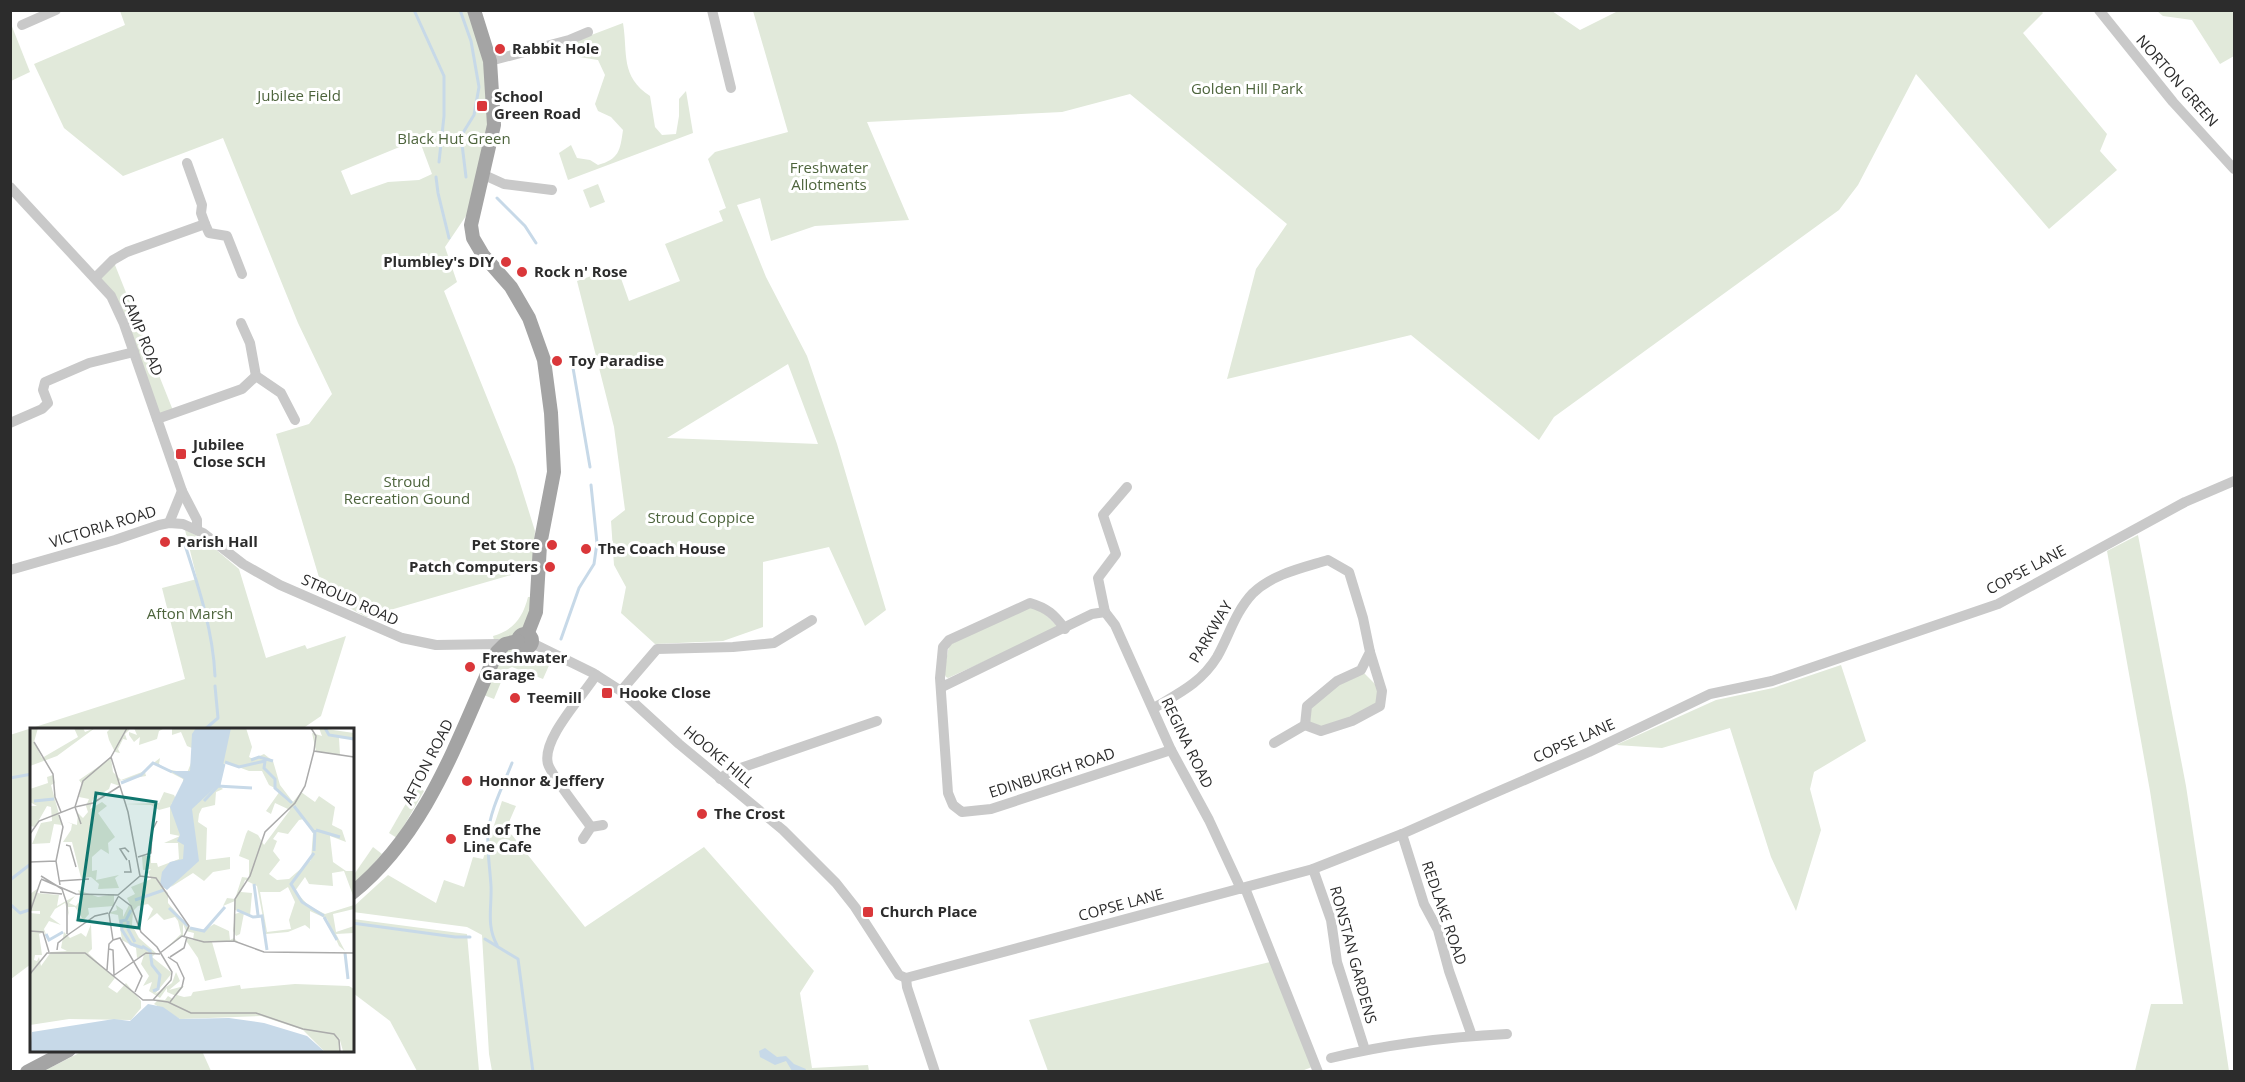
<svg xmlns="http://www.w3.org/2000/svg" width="2245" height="1082" font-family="'Open Sans',sans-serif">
	<rect width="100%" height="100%" fill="#fff"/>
	<!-- green -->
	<g fill="#e1e9da" fill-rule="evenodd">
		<path d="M120,11H469L485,64L489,125L468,213L445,247L457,282L444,291L515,467L535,531L532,569L366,617L324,594L276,434L309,424L332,394L298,323L223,138L123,176L64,128L34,64L125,25ZM419,139L432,174L419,180L388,182L351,195L341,171Z"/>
		<path d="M1552,11L1580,30L1620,10L2041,11L2043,13L2023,33L2107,134L2100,151L2117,170L2049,229L1916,74L1858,185L1839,210L1554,417L1539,440L1411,335L1227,379L1256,269L1287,224L1130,94L1062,112L867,122L909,220L815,226L771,241L760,198L737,205L766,277L807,356L837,444L886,610L865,626L829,547L763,562V627L723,641L655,644L621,613L626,587L614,565L611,521L625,510L614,427L577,281L617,267L629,301L680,281L665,244L723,221L719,211L726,208L708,159L715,152L788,132L753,11ZM788,364L818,444L667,438Z"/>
		<path d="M2157,11H2234V56L2220,64L2192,20L2163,16Z"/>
		<path d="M623,23C628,54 620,76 650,96L655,127L662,135L676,134L679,116V99L686,91L693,133L568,180L559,153L571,145L577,158L590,160L598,165C619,159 620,151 623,130L611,117L598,111L595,104L605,75L598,60L579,57L573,42Z"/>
		<path d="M11,24L30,72L11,81H10Z"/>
		<path d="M598,184L605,202L590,208L583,190Z"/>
		<path d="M113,260L174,413L157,419L124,324L95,278Z"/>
		<path d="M185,530L202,538L239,569L266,658L305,645L307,649L346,636L321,716L302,729L32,730L31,964L11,979L10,735L185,679L162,588L197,579Z"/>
		<path d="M2138,535L2186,786L2229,1071H2135L2151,1004H2183L2150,791L2107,551Z"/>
		<path d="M528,597H531C532,626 523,638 494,640L493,636C514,630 523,617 528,597Z"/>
		<path d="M1032,605L1037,607L1056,625L1055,629L948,678L946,677L944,673L949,645Z"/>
		<path d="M518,647L551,661L543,679L512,667L506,670L494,699L481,694L499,652Z"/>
		<path d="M1841,665L1866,741L1814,772L1810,789L1821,830L1796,911L1771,857L1730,728L1662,748L1616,745L1716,700L1773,688Z"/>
		<path d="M1361,670L1382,691L1380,706L1321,731L1305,725L1307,706Z"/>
		<path d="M416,786L424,791L397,838L389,833Z"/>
		<path d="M502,801L516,806L505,831L512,835L585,927L704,847L814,971L800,993L812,1068L868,1065L869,1071H492L489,1054L482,935L467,927L353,912V907L388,875L436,903L444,880L464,887L473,857L483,859Z"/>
		<path d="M373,847L382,854L361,878L353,883V876Z"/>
		<path d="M353,919L467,934L479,1071H417L390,1021L353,993Z"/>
		<path d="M1270,962L1312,1067L1299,1072L1048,1071L1029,1020Z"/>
		<path d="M85,1050L202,1051L211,1071L42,1072Z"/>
	</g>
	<!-- water -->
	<path fill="#c7d9e8" d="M765,1048L777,1057L786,1056L794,1064L806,1069L805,1071H792L786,1061L775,1065L760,1057L759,1051Z"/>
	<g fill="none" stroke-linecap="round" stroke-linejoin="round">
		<!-- stream -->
		<g stroke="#c7d9e8" stroke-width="3">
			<path d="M414,10L444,76V116L439,162"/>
			<path d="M460,10L471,41L479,87L474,115L461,136L466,177"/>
			<path d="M436,177L438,193L449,238"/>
			<path d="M497,198L525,226L536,243"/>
			<path d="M572,362L590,467"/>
			<path d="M184,542C198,585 213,630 215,676"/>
			<path d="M561,639L579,588L594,564L597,543L591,485"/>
			<path d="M204,730L218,718L215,686"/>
			<path d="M10,778L32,774"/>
			<path d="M10,880L32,863"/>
			<path d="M10,904L20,913L32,909"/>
			<path d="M352,923L455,937H470"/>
			<path d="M485,939L518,959L533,1072"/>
			<path d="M497,945C486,925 492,907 491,886C490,868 487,852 488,834C490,810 503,786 512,763"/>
		</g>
		<!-- minor -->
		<g stroke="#c9c9c9" stroke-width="10">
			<path d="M712,10L731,88"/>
			<path d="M2099,10L2173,102L2234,169"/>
			<path d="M22,25L56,10"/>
			<path d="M490,61L569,40L588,32"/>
			<path d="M482,174L504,184L552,190"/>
			<path d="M10,187L111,296L124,324L182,491L197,520V529"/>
			<path d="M205,224L209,233L227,236L242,274"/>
			<path d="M95,278L113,260L127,252L205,224L201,213L202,205L187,163"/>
			<path d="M241,323L250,343L256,376L281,393L295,420"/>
			<path d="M157,419L242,389L256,376"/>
			<path d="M10,423L42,409L48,403L43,390L45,382L89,363L134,352"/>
			<path d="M169,523L182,491"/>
			<path d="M10,570L115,540L159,525L169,523L183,524L203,533L243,564L280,585L402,638L436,645L498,644L502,646"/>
			<path d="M1105,612L1115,625L1171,750L1209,820L1241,889"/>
			<path d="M1105,612L1098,578L1116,554L1103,515L1127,487"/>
			<path d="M1065,629C1054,614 1047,608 1030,603L949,640L943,647L940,678L948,793L953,805L962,812L991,809L1171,750"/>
			<path d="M532,643L593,673L621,691L679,744L783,830L836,883L855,907L899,975L906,978"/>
			<path d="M942,687L1092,614L1105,612"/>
			<path d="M621,691L657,649L733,647L774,643L812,620"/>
			<path d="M1154,708C1179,693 1201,683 1217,657C1229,636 1235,612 1253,593C1273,574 1302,568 1328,560L1349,572L1363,618L1370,652L1361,670L1337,681L1307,706L1305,725"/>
			<path d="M1305,725L1321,731L1352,721L1380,706L1382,691L1370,652"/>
			<path d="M1274,743L1305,725"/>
			<path d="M720,779L729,772L877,721"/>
			<path d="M591,827C582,814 551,775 548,764C541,739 584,695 596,675"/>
			<path d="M1402,834L1424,904L1438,930L1449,971L1472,1036"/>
			<path d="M583,839L591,827L603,825"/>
			<path d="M1313,869L1331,920L1337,962L1365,1050"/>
			<path d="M1245,888L1318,1072"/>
			<path d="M906,978L1313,869L1402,834L1483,798L1589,752L1710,694L1772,681L1998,604L2185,502L2234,481"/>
			<path d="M906,978L907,987L935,1072"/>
			<path d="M1331,1058C1388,1044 1448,1037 1507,1034"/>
		</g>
		<!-- major -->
		<g stroke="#a4a4a4" stroke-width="14">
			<path d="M474,10L490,61L494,125L471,225L473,238L483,255L511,287L529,318L544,360L551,413L554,472L540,545L536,612L527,635"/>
			<circle cx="525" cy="641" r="7"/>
			<path d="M352,893C428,832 458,737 497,652L505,644L518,641"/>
			<path d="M27,1072L69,1050"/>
		</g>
	</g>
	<!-- markers -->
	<g fill="#da373a" stroke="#fff" stroke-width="2">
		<circle cx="500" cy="49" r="6"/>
		<rect x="476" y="100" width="12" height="12" rx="3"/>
		<circle cx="506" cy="262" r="6"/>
		<circle cx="522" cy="272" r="6"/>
		<circle cx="557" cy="361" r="6"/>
		<rect x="175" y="448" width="12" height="12" rx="3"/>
		<circle cx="165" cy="542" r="6"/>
		<circle cx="552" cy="545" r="6"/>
		<circle cx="586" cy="549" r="6"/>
		<circle cx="550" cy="567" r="6"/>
		<circle cx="470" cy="667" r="6"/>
		<rect x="601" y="687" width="12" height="12" rx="3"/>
		<circle cx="515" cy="698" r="6"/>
		<circle cx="467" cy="781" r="6"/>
		<circle cx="702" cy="814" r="6"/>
		<circle cx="451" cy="839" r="6"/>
		<rect x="862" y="906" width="12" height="12" rx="3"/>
	</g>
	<g text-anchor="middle" stroke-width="6" stroke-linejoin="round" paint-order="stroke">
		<!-- poi labels -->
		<g font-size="15" font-weight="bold" fill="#2c2c2c" stroke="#fff" text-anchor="start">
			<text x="512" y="54">Rabbit Hole</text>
			<text x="494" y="102">School<tspan x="494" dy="17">Green Road</tspan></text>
			<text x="494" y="267" text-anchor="end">Plumbley's DIY</text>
			<text x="534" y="277">Rock n' Rose</text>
			<text x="569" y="366">Toy Paradise</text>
			<text x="193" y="450">Jubilee<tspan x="193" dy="17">Close SCH</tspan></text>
			<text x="177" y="547">Parish Hall</text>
			<text x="540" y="550" text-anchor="end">Pet Store</text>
			<text x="598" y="554">The Coach House</text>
			<text x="538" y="572" text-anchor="end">Patch Computers</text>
			<text x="482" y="663">Freshwater<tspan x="482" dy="17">Garage</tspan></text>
			<text x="619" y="698">Hooke Close</text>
			<text x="527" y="703">Teemill</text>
			<text x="479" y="786">Honnor &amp; Jeffery</text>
			<text x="714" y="819">The Crost</text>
			<text x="463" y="835">End of The<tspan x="463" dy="17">Line Cafe</tspan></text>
			<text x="880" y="917">Church Place</text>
		</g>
		<!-- street labels -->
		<g font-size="15" fill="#2c2c2c" stroke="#fff">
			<text transform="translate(2177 81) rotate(49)" y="5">NORTON GREEN</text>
			<text transform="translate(142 335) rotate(68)" y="5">CAMP ROAD</text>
			<text transform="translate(103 527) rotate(-17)" y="5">VICTORIA ROAD</text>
			<text transform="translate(2026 570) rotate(-28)" y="5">COPSE LANE</text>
			<text transform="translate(350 600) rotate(24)" y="5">STROUD ROAD</text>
			<text transform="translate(1211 632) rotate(-59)" y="5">PARKWAY</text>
			<text transform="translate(1574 741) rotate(-24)" y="5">COPSE LANE</text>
			<text transform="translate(1187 743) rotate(64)" y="5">REGINA ROAD</text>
			<text transform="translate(719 757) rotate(40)" y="5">HOOKE HILL</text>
			<text transform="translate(428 762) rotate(-63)" y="5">AFTON ROAD</text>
			<text transform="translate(1052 773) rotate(-18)" y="5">EDINBURGH ROAD</text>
			<text transform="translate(1121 905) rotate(-15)" y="5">COPSE LANE</text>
			<text transform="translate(1444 913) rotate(71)" y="5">REDLAKE ROAD</text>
			<text transform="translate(1353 955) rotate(75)" y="5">RONSTAN GARDENS</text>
		</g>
		<!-- park labels -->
		<g font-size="15" fill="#4d643c" stroke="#fff">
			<text x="1247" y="94">Golden Hill Park</text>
			<text x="299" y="101">Jubilee Field</text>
			<text x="454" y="144">Black Hut Green</text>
			<text x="829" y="173">Freshwater<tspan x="829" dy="17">Allotments</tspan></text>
			<text x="407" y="487">Stroud<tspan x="407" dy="17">Recreation Gound</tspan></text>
			<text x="701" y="523">Stroud Coppice</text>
			<text x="190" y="619">Afton Marsh</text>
		</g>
	</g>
	<!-- overview -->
	<g transform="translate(30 728)">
		<rect width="324" height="324" fill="#fff"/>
		<path d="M0,0H8L4,14L12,30L48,9L44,0H53L55,4L65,0L27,28L0,38ZM81,0L100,1L95,6L97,12L93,11L88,21L90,25L85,24L79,12L77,4ZM104,0H135L129,3L127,11L109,17L110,9L104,14L99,7V4L107,7ZM142,0H168L162,20L157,18L151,4L142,7ZM201,0H216L222,19L219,29L223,31L234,26L243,33L250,57L263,74L271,64L285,74L289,68L305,79L302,97L312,102L316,114L300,108L303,134L316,143H324V170L314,143L302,145L303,158L279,156L275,149L265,163L279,178L295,186L324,177V181L303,186L306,204L324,198V205L306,206L315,223L309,218L297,191L280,183V201L275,197L258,204L236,206L227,158L215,152L211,164L222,165L220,188L214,185L210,206L206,208L203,203L205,186L211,184L205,182V173L193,178L197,170L205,171L212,149L219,150V132L209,128L216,106L218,102L228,107L234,117L260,82L245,75L241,86L236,83L250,63L239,57L232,43H219L195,34L189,58L193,61L186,64L185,77L172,80L169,86L168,94L177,100L176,132L200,129V141L183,144L174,153L163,145L141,159L153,142L160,85L192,11ZM274,91L283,105L281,132L259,151L247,152L239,146L250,132L243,123L247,113L243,111L248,104L258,106L269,92ZM258,159L265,174L259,192L261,201L237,204L230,164H250ZM289,0L324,5V11L309,10L310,27L286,23L282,5L292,8ZM171,10L158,50L153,55V51L124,36L115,44L116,48L88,53L90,58L81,55L79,61L63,71L60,81L72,74L77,78L68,85L85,109L78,115L79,126L71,121L62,129V143L67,142L66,152L89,147L85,150L89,160L68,161L69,156L61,149L51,150L42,114H33L41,102L42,96L37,94L47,97L48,85L53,90L58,84L56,78L59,71L49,69L52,56L49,52L81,30L83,44L91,52L112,44L130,30L129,36L136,41L157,45ZM23,47L25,55L21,57L32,97L24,96L20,115L2,116L11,95L22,93L21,79L17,78L5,99L0,98V78H7L0,74V61L18,55L17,49ZM134,64L144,67L147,73L141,76L149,75L152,80V98L157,99L159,106L154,111H160L163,126L156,133L139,139L132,159L138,165V175L161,201L173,203L184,196L199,203L200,212L204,210L208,214H182L192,249L175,253L168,230L157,214V210L163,212L164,205L156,203L153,196V208L132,224L151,206L148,193L145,189L134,192L127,185L117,193L123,181L118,176L108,178L103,183L102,197L109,210L126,225L122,229L142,245L125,266L142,255L146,244L150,253L139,262L154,258L147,267L154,269L161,268L163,264L210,257L211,261L265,256L319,258L324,261V324L313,323L309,309L310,324H295L273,302L231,288L150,291L124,276L128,272L124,271L135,272L138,268L143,271L146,268L137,264V260L130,270L119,263L122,254L113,258L119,248L111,236L114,227L107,230L106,220L92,212L88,187L78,185L87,182L86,177L93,182V189L99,177L102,181L97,170L105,166L101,159L121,151L118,144L121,141L113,142L112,128H121V135H127L128,139L149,131L148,115H134L150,108L140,106V79L129,82L121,77L95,76L129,75ZM7,161V165L29,167L27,178L45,168L39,175L46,178L51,171L48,162L68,169L84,166V178L58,180L59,186L51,195L45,192L52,190L45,179H38L39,188L35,175L25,181L20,189L31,197L19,193L14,201L17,209L14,204L9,206L12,227H5L4,232L7,233L9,229L11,238L21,224L37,223L31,220L34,204L40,210L51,205L56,209L61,196L62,221L58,225L85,250L78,259L87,265L96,255L111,273V280L101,292L39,291L0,297V185L10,186V183H0V166Z" fill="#e1e9da" fill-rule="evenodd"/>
		<path d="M166,0H201L189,56L162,81L169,133L137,162L130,157L132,144L140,134L153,131L154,117L147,113L150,107L140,79L154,51L140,43H160L162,6ZM118,276L133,279L150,291L199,290L234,295L277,308L295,324H0L2,304L84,291L100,293Z" fill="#c7d9e8"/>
		<path fill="none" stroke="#c7d9e8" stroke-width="3" d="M295,0L299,7L324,11M221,32L229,29L243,33M195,34L209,39L235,33L234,40L245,51V60L262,75M91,55L111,47L123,35L142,44M187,58L222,60M4,73L24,71M174,73L189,57L194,36M264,78L284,104M286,102L310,109M284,123L285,102M284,125L261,156L272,174L294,188M224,156L228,187M105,172L134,162M139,180L158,198M101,182L96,192L91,193L92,202L101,216L113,220M207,182L223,189L232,188L237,222M294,189L307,212M98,199V193V201L105,214M160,200L174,203L195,179M16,206L19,212L33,204M112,218L120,223L122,237L130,247L128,261L123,263M315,225L318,251"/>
		<path fill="none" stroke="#ababab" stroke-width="1.5" d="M281,0L286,8L284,23L324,29M4,14L23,46L25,69L31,84M81,29L98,84L110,148M29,87L33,99L26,133L30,157M51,96L45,79L63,75L90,58M0,106L9,93L45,79L53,53L81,29L97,0M36,117L40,118L46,139M108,129L121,125L122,103L127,93M97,132L90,121L95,120L99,124M0,134L26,133M94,144H101L99,132M11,148L32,161M11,151L46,166L88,167M29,153L59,151M32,161L37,176V206M10,164L32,166M88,167L110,148L126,150L159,198L154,208M88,168L101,178L111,204L127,219L142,244L141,252L123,272L138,274L161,285H226L273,301L304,306L309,312L310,324M0,184L11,152M0,203L13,204L19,224M83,212L90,210L112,248L105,264M204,213L205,171L220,148L235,104L265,75L275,58L284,23M79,221L83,222L84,247M27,222L28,215L39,206L65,188L78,185M130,225L152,208L174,214L204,213L234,224L324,225M138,229L147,235L154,250L152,259L140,274M140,229L154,220L157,209M77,242L79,216L83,212L79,186L88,169M0,246L17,225H55L113,272H123M83,248L116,225L130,226"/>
		<path fill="#0f766e" fill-opacity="0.15" stroke="#0f766e" stroke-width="3" d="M66,65L126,74L109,200L48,192Z"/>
		<rect width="324" height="324" fill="none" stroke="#2c2c2c" stroke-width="3"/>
	</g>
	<!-- border -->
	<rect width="2245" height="1082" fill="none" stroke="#2c2c2c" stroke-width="24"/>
</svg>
